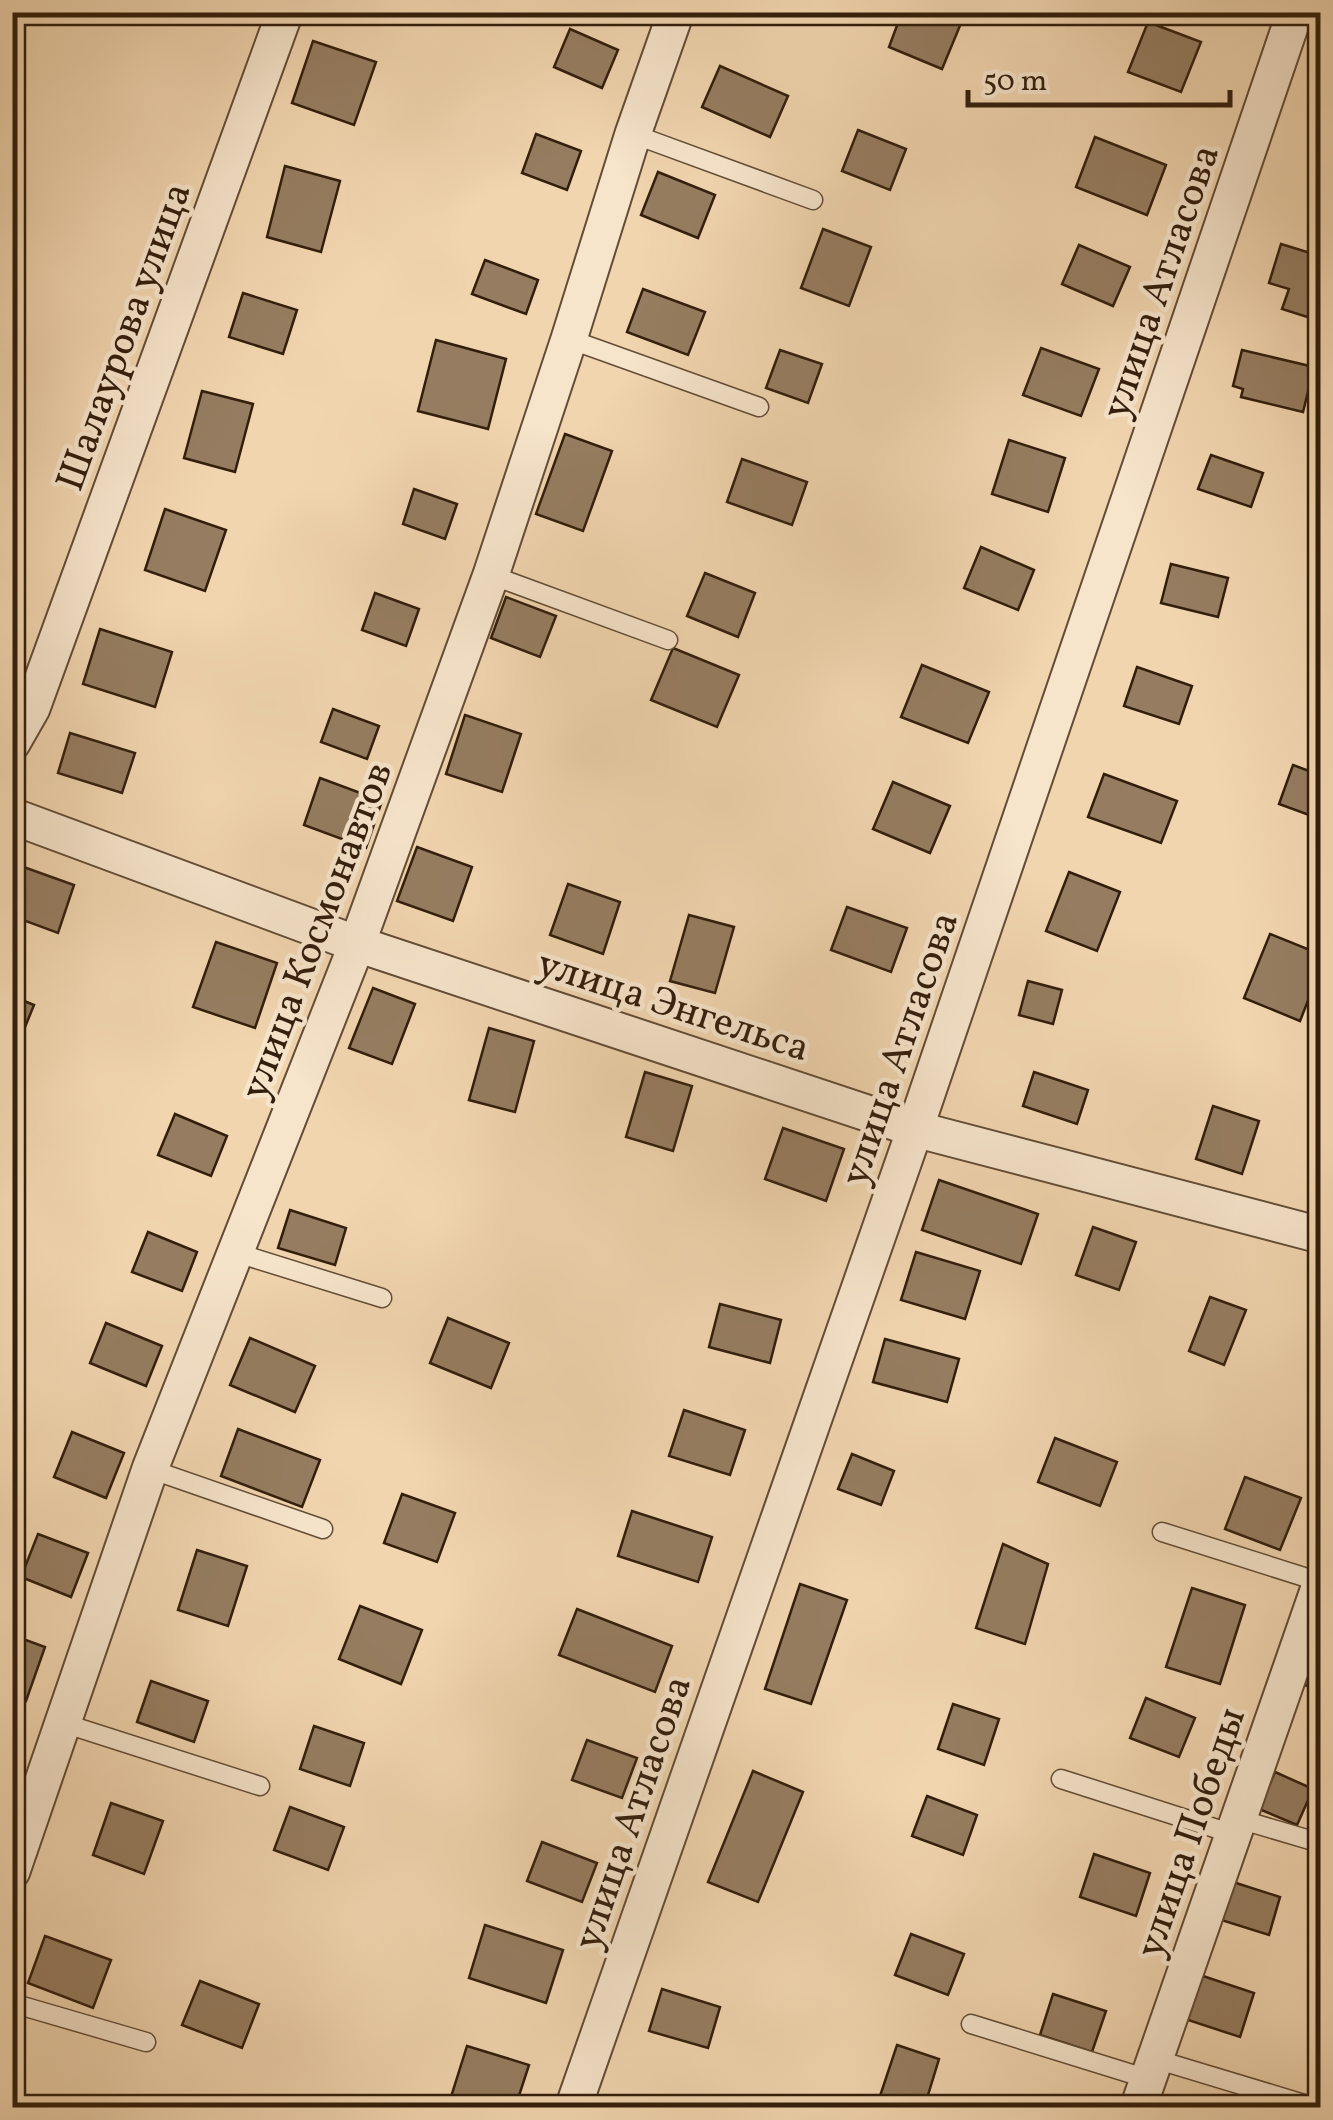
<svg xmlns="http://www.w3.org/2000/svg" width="1333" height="2120" font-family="Vollkorn,serif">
	<rect width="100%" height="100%" fill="#f1d5af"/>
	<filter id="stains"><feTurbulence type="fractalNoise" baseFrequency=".002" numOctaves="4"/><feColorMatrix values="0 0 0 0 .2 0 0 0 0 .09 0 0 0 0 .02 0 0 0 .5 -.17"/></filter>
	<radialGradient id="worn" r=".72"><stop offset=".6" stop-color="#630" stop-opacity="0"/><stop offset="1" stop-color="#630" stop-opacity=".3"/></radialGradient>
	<!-- building -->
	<g fill="#967d61" stroke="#331e0c" stroke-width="2.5">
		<path d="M902,12H954L964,16L942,69L889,47Z"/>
		<path d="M1148,22L1201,42L1181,92L1128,72Z"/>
		<path d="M570,29L618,50L602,88L554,67Z"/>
		<path d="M313,41L376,62L354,125L292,103Z"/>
		<path d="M720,66L788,96L770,137L702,107Z"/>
		<path d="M858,130L906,149L890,190L842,171Z"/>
		<path d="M536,134L581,151L567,190L522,173Z"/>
		<path d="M1095,137L1166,165L1147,215L1076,187Z"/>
		<path d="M285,166L340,181L321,252L267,237Z"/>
		<path d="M658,172L715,195L698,238L641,215Z"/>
		<path d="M823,229L871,247L849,306L801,288Z"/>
		<path d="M1281,244L1320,256V321L1282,309L1289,289L1269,283Z"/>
		<path d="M1079,245L1130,267L1113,306L1062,284Z"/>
		<path d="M485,260L538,280L526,314L472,294Z"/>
		<path d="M643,289L705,312L688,355L627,332Z"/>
		<path d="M243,293L297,310L283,354L229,337Z"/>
		<path d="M436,340L506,359L488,429L418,411Z"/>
		<path d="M1041,348L1099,369L1081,416L1023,395Z"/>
		<path d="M780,350L822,364L808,403L766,388Z"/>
		<path d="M1242,350L1314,367L1303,412L1241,397L1243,389L1233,386Z"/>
		<path d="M202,391L253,404L235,472L184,458Z"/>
		<path d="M565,434L612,451L583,531L536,514Z"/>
		<path d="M1009,440L1065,458L1048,512L992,494Z"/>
		<path d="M1211,455L1263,473L1251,507L1198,489Z"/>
		<path d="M742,459L807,482L792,525L727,502Z"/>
		<path d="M414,489L457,504L445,539L403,524Z"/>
		<path d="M165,509L226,530L205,591L145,570Z"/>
		<path d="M981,547L1034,570L1018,610L964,588Z"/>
		<path d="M1171,564L1228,578L1218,617L1161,603Z"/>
		<path d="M705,573L755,593L738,637L687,616Z"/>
		<path d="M375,593L419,609L406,646L362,630Z"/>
		<path d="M506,597L556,616L540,657L491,638Z"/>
		<path d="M100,629L172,652L155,707L83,684Z"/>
		<path d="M673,648L739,675L717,727L651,700Z"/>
		<path d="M922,665L989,692L968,743L901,717Z"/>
		<path d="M1137,667L1192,686L1179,724L1124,706Z"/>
		<path d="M333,709L379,726L367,759L321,742Z"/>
		<path d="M465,715L521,734L502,792L446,774Z"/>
		<path d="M70,733L135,753L122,793L58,773Z"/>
		<path d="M1293,765L1320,775V819L1279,804Z"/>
		<path d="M1104,774L1177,801L1161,843L1088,817Z"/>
		<path d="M320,778L382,801L366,848L304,825Z"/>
		<path d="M893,782L950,806L930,853L873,829Z"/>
		<path d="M417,847L472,867L453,921L397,901Z"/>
		<path d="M18,865L74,885L58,933L12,916V881Z"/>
		<path d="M1069,872L1120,892L1097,951L1046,931Z"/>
		<path d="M568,884L620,902L603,954L550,935Z"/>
		<path d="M847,907L907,928L891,972L831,950Z"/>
		<path d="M689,915L734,927L715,993L670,981Z"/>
		<path d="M1270,934L1320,954V970L1300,1021L1244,998Z"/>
		<path d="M216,942L277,963L255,1028L193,1007Z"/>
		<path d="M1028,981L1062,990L1053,1024L1019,1015Z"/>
		<path d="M373,988L415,1004L392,1064L349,1048Z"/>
		<path d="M12,996L34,1005L12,1059Z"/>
		<path d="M489,1028L534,1041L515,1112L469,1100Z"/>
		<path d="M645,1072L692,1086L673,1151L626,1137Z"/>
		<path d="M1034,1072L1088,1090L1077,1124L1023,1106Z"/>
		<path d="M1213,1106L1259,1121L1242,1174L1196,1159Z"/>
		<path d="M175,1114L227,1136L211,1176L158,1155Z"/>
		<path d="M783,1128L844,1149L826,1201L765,1179Z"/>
		<path d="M939,1180L1038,1214L1021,1264L922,1230Z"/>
		<path d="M290,1210L346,1228L335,1265L278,1248Z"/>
		<path d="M1093,1227L1136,1242L1119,1290L1076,1275Z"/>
		<path d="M148,1232L197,1252L182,1291L132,1272Z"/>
		<path d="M916,1252L980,1271L965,1319L901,1300Z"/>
		<path d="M1210,1297L1246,1310L1224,1365L1189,1351Z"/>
		<path d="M720,1304L781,1320L770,1363L709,1347Z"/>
		<path d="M448,1318L509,1343L491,1388L430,1363Z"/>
		<path d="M106,1323L162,1346L146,1386L90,1363Z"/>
		<path d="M250,1338L315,1366L295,1412L230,1385Z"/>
		<path d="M885,1339L959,1359L947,1402L873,1382Z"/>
		<path d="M684,1410L745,1430L730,1475L669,1456Z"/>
		<path d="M238,1429L320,1460L302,1507L221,1476Z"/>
		<path d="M72,1432L124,1453L106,1498L54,1477Z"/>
		<path d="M1055,1438L1117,1462L1100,1506L1038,1482Z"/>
		<path d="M852,1454L894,1471L881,1505L838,1489Z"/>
		<path d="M1245,1477L1301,1498L1280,1550L1225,1529Z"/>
		<path d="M402,1494L455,1513L437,1562L384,1543Z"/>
		<path d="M632,1511L712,1537L698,1582L618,1556Z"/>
		<path d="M38,1534L88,1553L71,1597L21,1577Z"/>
		<path d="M1003,1544L1048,1564L1025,1644L976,1628Z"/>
		<path d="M197,1550L247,1566L228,1626L178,1610Z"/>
		<path d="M800,1584L847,1600L811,1704L765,1689Z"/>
		<path d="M1192,1588L1245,1605L1220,1684L1166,1667Z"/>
		<path d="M360,1606L422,1630L401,1684L339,1659Z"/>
		<path d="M577,1609L672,1646L655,1692L559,1655Z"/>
		<path d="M12,1635L45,1647L26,1701L12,1697Z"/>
		<path d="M1311,1645L1320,1648V1691L1297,1682Z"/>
		<path d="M151,1681L208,1701L194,1742L137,1722Z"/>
		<path d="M1146,1698L1195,1718L1179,1757L1130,1738Z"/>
		<path d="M953,1704L999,1719L984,1765L938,1749Z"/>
		<path d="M314,1726L364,1743L350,1786L300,1769Z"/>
		<path d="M587,1740L637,1758L622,1798L572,1780Z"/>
		<path d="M753,1771L803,1792L758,1902L708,1882Z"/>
		<path d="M1275,1772L1313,1789L1297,1825L1259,1809Z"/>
		<path d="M927,1796L977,1815L963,1855L912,1836Z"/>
		<path d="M111,1803L163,1821L144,1874L93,1855Z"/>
		<path d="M290,1807L344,1827L328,1870L274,1850Z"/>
		<path d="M542,1842L597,1863L582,1902L527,1881Z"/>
		<path d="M1094,1854L1150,1873L1136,1916L1080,1897Z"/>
		<path d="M1230,1881L1280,1897L1269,1935L1218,1919Z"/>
		<path d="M485,1925L563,1950L546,2003L469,1978Z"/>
		<path d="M911,1934L964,1954L948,1995L895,1975Z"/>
		<path d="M45,1936L111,1960L93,2008L28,1983Z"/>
		<path d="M1197,1974L1254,1993L1240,2037L1182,2018Z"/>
		<path d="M200,1981L259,2004L242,2048L182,2025Z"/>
		<path d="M662,1989L720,2007L708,2048L649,2031Z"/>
		<path d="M1053,1994L1106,2011L1092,2052L1040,2035Z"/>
		<path d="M897,2045L939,2059L924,2108H916L880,2096Z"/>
		<path d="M467,2046L529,2065L515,2108H485L451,2097Z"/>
		<path d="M1159,2098L1188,2108H1156Z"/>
	</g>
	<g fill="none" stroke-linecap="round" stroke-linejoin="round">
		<!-- lane casing -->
		<g stroke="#624c35" stroke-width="21">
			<g id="lane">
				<path d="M633,134L813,200"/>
				<path d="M569,339L759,407"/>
				<path d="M491,575L668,640"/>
				<path d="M237,1253L382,1298"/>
				<path d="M150,1469L323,1529"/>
				<path d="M1162,1532L1320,1582"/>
				<path d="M63,1723L260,1786"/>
				<path d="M1061,1779L1233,1834"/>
				<path d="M1239,1819L1320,1843"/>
				<path d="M12,2003L146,2042"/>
				<path d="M971,2024L1148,2079"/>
				<path d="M1155,2059L1314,2107"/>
			</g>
		</g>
		<!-- street casing -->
		<g stroke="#624c35" stroke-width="39">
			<g id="street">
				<path d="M12,743L32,708L285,12"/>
				<path d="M12,816L357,944L915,1129L1320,1235"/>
				<path d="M12,1871L150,1469L357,944L491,575L569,339L633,134L676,12"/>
				<path d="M573,2108L915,1129L1295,12"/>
				<path d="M1138,2108L1320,1585"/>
			</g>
		</g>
		<!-- lane -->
		<use href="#lane" stroke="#f6e4cb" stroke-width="18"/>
		<!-- street -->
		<use href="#street" stroke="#f6e4cb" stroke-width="35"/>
	</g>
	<g text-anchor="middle" stroke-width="9" stroke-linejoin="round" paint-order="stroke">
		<!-- street labels -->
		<g font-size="40" fill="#331e0c" stroke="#f6e4cb">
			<text transform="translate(1159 281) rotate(-71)" y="14">улица Атласова</text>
			<text transform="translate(122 336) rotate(-70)" y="14">Шалаурова улица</text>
			<text transform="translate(315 930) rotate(-69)" y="14">улица Космонавтов</text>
			<text transform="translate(674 1004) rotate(18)" y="14">улица Энгельса</text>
			<text transform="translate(898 1048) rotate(-71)" y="14">улица Атласова</text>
			<text transform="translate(631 1812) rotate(-71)" y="14">улица Атласова</text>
			<text transform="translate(1189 1832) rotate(-71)" y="14">улица Победы</text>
		</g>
	</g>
	<!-- margin -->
	<rect width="1333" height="2120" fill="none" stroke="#f1d5af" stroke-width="50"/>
	<rect x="15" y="15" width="1303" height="2090" fill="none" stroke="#331e0c" stroke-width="5"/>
	<rect x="25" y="25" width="1283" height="2070" fill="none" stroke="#331e0c" stroke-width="2.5"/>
	<!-- scale -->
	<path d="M968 90v15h262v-15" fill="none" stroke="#331e0c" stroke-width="5"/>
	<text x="983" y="90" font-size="30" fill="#331e0c" stroke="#f6e4cb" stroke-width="8" paint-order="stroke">50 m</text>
	<rect width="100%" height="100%" filter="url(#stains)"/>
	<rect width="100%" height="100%" fill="url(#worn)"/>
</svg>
